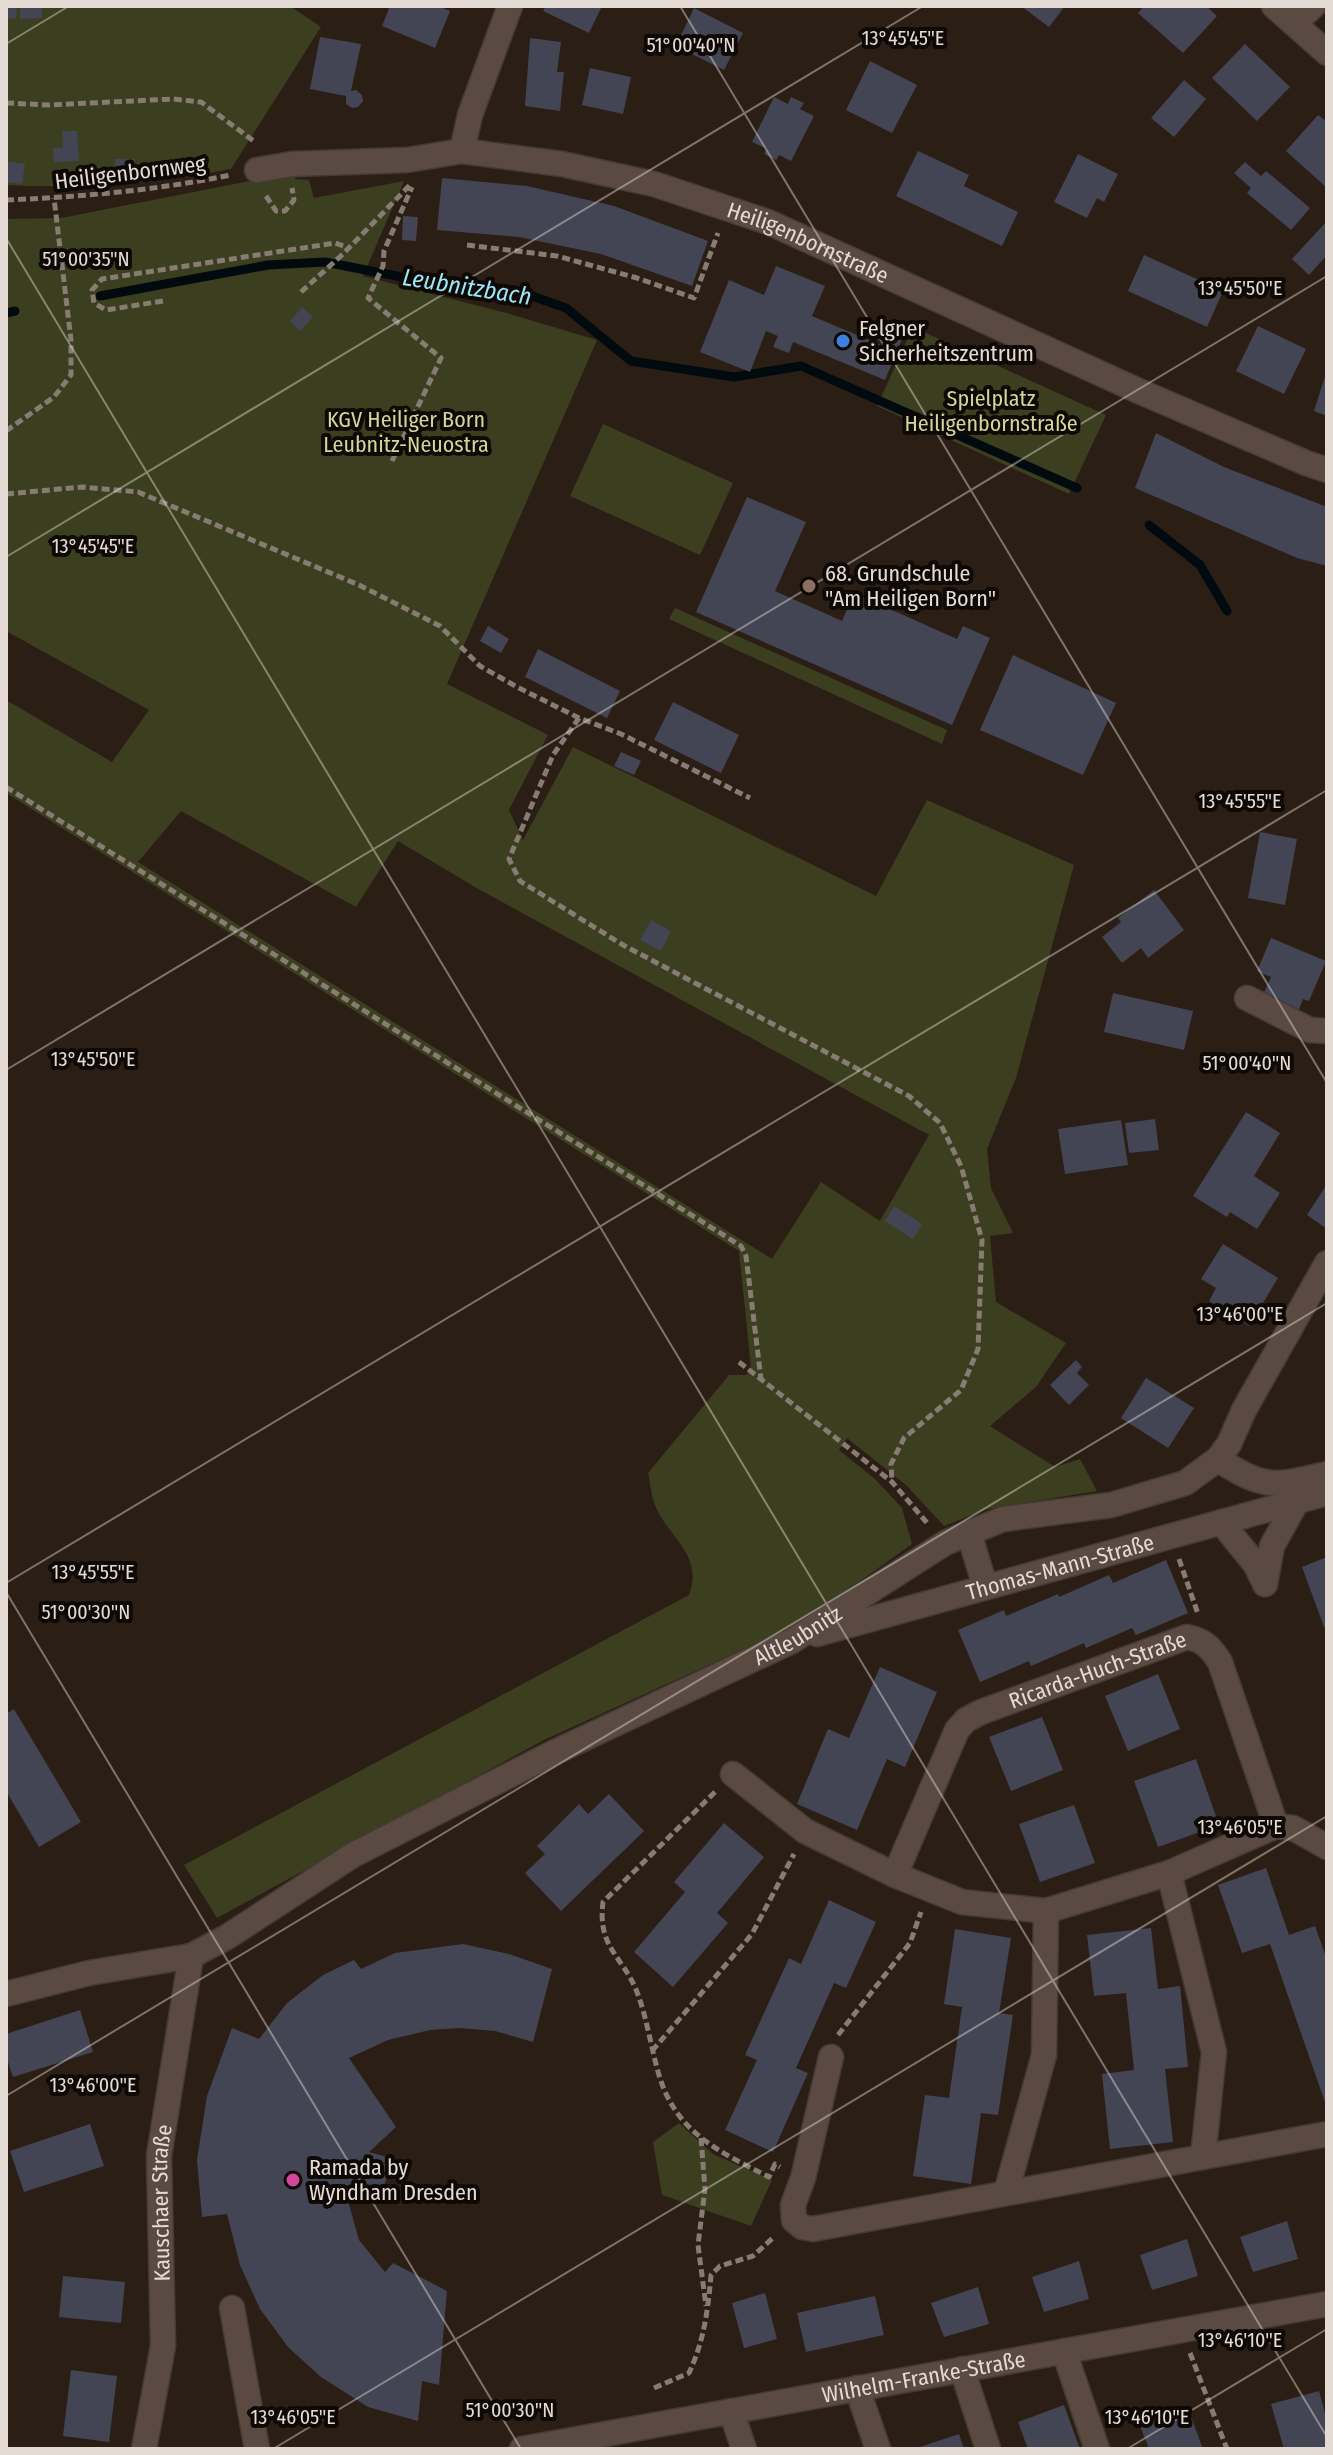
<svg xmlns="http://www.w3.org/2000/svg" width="1333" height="2455" font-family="'Fira Sans Condensed',sans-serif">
	<rect width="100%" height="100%" fill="#2b1e15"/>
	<!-- green -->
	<g fill="#3b3e1f" fill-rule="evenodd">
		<path d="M6,6H290L321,27L231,169C156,183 82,189 6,185Z"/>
		<path d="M295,172V179L309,180L314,198L404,181L363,276L510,314L597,340L447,684L548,735L509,810L523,840L573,747L876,896L927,800L1074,865L1016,1078L987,1149L991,1188L1013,1233L990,1236L996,1302L1066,1343L1036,1387L990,1426L1055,1467L1080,1459L1097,1491L987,1509L944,1526L906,1485L847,1438L839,1450L875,1479L902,1508L912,1544L803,1622L544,1740L217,1918L184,1865L689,1595C704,1554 668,1538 655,1505C651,1495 650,1483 648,1473L729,1375H746L751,1368L739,1251L6,793V700L112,762L149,710L6,631V219L61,218ZM181,811L356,907L398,841L480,890L929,1135L880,1221L821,1182L772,1259L138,862Z"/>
		<path d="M913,327L1106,415L1069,494L877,406Z"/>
		<path d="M603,424L733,483L700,555L570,496Z"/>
		<path d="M675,608L947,730L942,744L669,619Z"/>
		<path d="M679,2123L713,2154L772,2180L751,2226L662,2195L653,2142Z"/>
	</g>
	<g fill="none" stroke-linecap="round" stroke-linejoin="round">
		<!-- stream -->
		<g stroke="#000a0f" stroke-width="9">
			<path d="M100,296L268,265L325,262L422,281L515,290L566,308L631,361L734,377L801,366L1077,488"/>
			<path d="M6,313L15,311"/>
			<path d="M1149,525L1200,565L1227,611"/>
		</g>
	</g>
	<!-- building -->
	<g fill="#434554">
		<path d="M6,6H17L16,19L6,18Z"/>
		<path d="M20,6H42V18L20,19Z"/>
		<path d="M390,6H438L450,11L435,48L382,26Z"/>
		<path d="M546,6H602L589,33L543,11Z"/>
		<path d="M1021,6H1065L1049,27Z"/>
		<path d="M1144,6H1206L1217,16L1183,53L1138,13Z"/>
		<path d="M694,8L743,33L724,70L676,46Z"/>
		<path d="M320,37L361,44L351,91L356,90L362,95L363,101L358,107L352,108L346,104V96L310,89Z"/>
		<path d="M530,38L561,42L557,72H564L560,111L525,106Z"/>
		<path d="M1245,44L1290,87L1257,121L1212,78Z"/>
		<path d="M870,61L917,85L892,133L846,110Z"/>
		<path d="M590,68L631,77L623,114L582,105Z"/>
		<path d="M1184,80L1206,99L1174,137L1151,118Z"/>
		<path d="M774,97L788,104L791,97L804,103L800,109L814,116L791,161L779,155L776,160L764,154L767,149L752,142Z"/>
		<path d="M1318,115L1327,122V188L1286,151Z"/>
		<path d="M62,131H77L79,161L54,162L53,148H63Z"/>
		<path d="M918,151L969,175L964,186L1018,212L1002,246L896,196Z"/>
		<path d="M1078,154L1118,174L1104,202L1097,198L1087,218L1054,202Z"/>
		<path d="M115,159H135V173L115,174Z"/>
		<path d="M6,161L25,164L22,184L6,182Z"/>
		<path d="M1245,162L1261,176L1266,171L1310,208L1291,230L1247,193L1251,188L1234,173Z"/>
		<path d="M442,178L527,186L614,206L708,241L692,286L601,254L519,237L437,230Z"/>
		<path d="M403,216L418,217L416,241L402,240Z"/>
		<path d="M1327,221V255L1309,275L1292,259Z"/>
		<path d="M1144,255L1223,291L1207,327L1128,291Z"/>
		<path d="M776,266L825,286L812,316L883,346L893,321L907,327L885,380L793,342L789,353L773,347L778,336L766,331L750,372L700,352L729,280L764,295Z"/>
		<path d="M302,307L313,317L300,331L290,321Z"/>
		<path d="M1258,326L1306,349L1284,394L1236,371Z"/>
		<path d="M1326,373H1327V416L1314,411Z"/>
		<path d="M1156,433L1224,467L1327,507V566L1297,558L1135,488Z"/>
		<path d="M747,497L806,522L775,591L842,621L854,593L957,639L963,626L990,638L952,725L696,612Z"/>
		<path d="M488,626L509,639L501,653L480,641Z"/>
		<path d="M538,649L620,691L607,718L525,677Z"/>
		<path d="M1013,655L1116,703L1083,775L980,730Z"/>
		<path d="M673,702L739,735L721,773L654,740Z"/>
		<path d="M621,752L641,761L634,775L614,766Z"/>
		<path d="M1260,832L1297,839L1285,905L1248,898Z"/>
		<path d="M1154,890L1184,930L1148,958L1141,948L1122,963L1102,937L1121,922L1118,918Z"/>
		<path d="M651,920L671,931L661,951L640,940Z"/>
		<path d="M1271,938L1326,961L1309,1001L1303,999L1298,1012L1262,997L1271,977L1257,971Z"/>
		<path d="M1113,993L1193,1011L1184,1050L1104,1032Z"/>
		<path d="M1246,1112L1280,1133L1254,1176L1280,1193L1257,1229L1230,1212L1227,1217L1193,1196Z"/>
		<path d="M1155,1119L1159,1150L1129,1153L1125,1123Z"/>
		<path d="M1121,1120L1128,1165L1065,1174L1058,1129Z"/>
		<path d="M1327,1184V1229L1307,1215Z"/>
		<path d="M894,1206L922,1224L913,1239L885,1221Z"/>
		<path d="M1223,1244L1278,1278L1249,1326L1209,1301L1216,1288L1201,1279Z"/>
		<path d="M1076,1360L1082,1367L1077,1373L1089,1385L1069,1405L1050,1385Z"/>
		<path d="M1146,1378L1194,1408L1168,1448L1121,1418Z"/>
		<path d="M1327,1557V1635L1302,1567Z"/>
		<path d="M1166,1560L1188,1613L1136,1635L1132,1628L1086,1648L1084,1643L1031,1666L1029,1661L980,1682L958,1630L1004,1610L1006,1616L1058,1594L1059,1597L1109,1575L1113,1583Z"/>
		<path d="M880,1667L937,1692L905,1767L887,1759L857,1830L797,1804L828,1729L849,1738Z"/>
		<path d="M1158,1674L1180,1729L1128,1751L1105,1696Z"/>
		<path d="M14,1709L81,1822L39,1847L6,1791V1714Z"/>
		<path d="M1042,1717L1063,1770L1011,1791L989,1737Z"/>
		<path d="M1196,1759L1219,1825L1158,1847L1134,1781Z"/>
		<path d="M609,1794L644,1831L561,1911L525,1873L545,1854L537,1846L579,1804L588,1814Z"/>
		<path d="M1074,1805L1095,1863L1040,1882L1019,1824Z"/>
		<path d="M724,1823L764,1857L717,1913L728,1923L673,1987L634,1952L685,1892L674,1882Z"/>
		<path d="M1266,1868L1289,1935L1315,1926L1327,1960V2108L1270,1944L1242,1953L1218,1885Z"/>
		<path d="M829,1900L876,1922L846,1988L834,1983L796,2068L808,2073L773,2152L725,2130L757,2060L745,2055L789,1958L801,1964Z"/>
		<path d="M1151,1928L1158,1989L1180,1986L1188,2067L1165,2069L1173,2142L1110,2149L1102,2074L1134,2070L1126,1993L1094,1996L1087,1935Z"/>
		<path d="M955,1929L1011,1938L999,2013L1013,2015L998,2115L981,2113L971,2184L913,2176L925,2095L949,2098L962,2007L944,2004Z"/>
		<path d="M463,1944L509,1954L552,1969L533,2042L495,2031L460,2028L430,2030L388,2040L349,2058L396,2127L369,2152L394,2159L378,2201H348L359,2240L385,2272L393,2263L447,2291L439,2385L422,2381L418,2421L368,2407L321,2377L288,2347L260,2309L240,2265L227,2214L202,2217L197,2160L207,2096L232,2028L259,2039L287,2003L323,1975L354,1960L361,1969L395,1953Z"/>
		<path d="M80,2010L93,2052L13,2077L6,2056V2034Z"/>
		<path d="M90,2124L104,2166L24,2192L10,2151Z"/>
		<path d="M1287,2221L1298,2259L1253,2272L1240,2237Z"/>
		<path d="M1187,2239L1198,2276L1152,2290L1140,2255Z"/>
		<path d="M1079,2261L1089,2299L1044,2312L1032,2277Z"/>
		<path d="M63,2276L125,2282L121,2323L59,2317Z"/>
		<path d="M978,2287L989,2324L944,2337L931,2303Z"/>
		<path d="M765,2293L777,2339L744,2348L732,2303Z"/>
		<path d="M875,2296L884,2335L806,2352L797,2313Z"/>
		<path d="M71,2370L117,2376L109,2442L63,2436Z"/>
		<path d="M1319,2391L1327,2421V2449H1284L1271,2404Z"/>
		<path d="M1064,2405L1080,2449H1028L1018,2422Z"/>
		<path d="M1187,2406L1203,2449H1149L1139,2423Z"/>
		<path d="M959,2434L964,2449H917V2448Z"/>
	</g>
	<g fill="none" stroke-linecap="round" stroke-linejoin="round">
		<!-- minor casing -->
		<g stroke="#453b35" stroke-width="27">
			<g id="minor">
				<path d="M1274,6L1327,53"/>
				<path d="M1295,23L1313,6"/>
				<path d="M462,151L470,115L510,6"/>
				<path id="s1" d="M257,170L292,164L407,160L462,151L562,164L654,184L768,222L1141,392L1306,463L1327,470"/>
				<path d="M1247,998L1310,1030L1327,1031"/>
				<path d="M1218,1459C1264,1490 1275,1486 1327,1474"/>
				<path d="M1221,1522L1256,1565L1265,1584"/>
				<path d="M969,1533L985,1586"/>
				<path d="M1265,1584L1272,1546L1297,1501"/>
				<path id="s2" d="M817,1634L1327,1493"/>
				<path d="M733,1774L805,1831L895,1875L962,1902L1046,1911L1169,1873L1276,1826L1293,1828L1327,1847"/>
				<path d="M1169,1873L1214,2052L1203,2157"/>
				<path id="s3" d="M895,1875L957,1730L966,1720L981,1712L1187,1637C1204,1640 1211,1648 1220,1662L1276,1826"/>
				<path id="s4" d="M6,1994L89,1973L191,1956L227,1937L353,1855L553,1753L792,1641L945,1543L1003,1519L1111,1505L1185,1483L1218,1459L1229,1444L1244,1410L1327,1263"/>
				<path d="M831,2057L803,2178L793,2205L794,2220L802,2227L813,2229L1327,2134"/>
				<path d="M1006,2193L1044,2055L1046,1911"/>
				<path d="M232,2308L257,2449"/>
				<path d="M1064,2351L1097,2449"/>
				<path d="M962,2369L988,2449"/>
				<path d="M857,2388L878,2449"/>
				<path d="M731,2411L744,2449"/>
				<path id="s5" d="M144,2449L163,2346L159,2156L191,1956"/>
				<path id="s6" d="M522,2449L1327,2304"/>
			</g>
		</g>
		<!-- path -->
		<g stroke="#877c74" stroke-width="5" stroke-dasharray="8 4" stroke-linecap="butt">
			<path d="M6,103L49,105L173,99L201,102L255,142"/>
			<path d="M266,196L276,211H285L294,200L292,188"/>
			<path d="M6,200C82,197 157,190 231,175"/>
			<path d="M467,245L557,256L637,278L694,298L718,233"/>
			<path d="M301,292L343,254L410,185"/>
			<path d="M163,301L106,310L94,303L92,290L102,279L335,243L349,248"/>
			<path d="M6,431L54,397L71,375V340L54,198"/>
			<path d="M392,461L441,358L368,298L383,266L384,251L412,187"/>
			<path d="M6,494L82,487L138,492L359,585L440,626L480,666L517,687L579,718L621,734L750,798"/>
			<path d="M579,718L553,755L509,859L520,881L623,945L909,1096L940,1123L961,1166L982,1240L978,1349L961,1390L904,1438L891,1464L892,1482"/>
			<path d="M6,787L741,1246L746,1256L761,1379"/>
			<path d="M739,1362L892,1482L928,1524"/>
			<path d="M1179,1559L1198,1614"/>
			<path d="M715,1792L603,1902C597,1948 623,1956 637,1992C647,2018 651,2048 659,2075C676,2133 720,2152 769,2177L775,2164L780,2167"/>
			<path d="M838,2035L910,1943L921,1912"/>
			<path d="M652,2051L752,1934L794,1854"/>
			<path d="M701,2138L705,2189L698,2245L706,2306"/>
			<path d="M1190,2353L1227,2449"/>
			<path d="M654,2388L689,2373C704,2341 708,2310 711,2275L720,2266L753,2256L775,2236"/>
		</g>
		<!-- minor -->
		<use href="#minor" stroke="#5a4a41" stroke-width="24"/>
	</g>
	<!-- ticks -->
	<path fill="none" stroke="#e4dbd5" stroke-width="2" stroke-opacity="0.45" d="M680,6L1327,1083M6,44L69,6M6,238L1327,2437M6,557L923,6M6,1070L1327,276M6,1583L1327,790M6,1592L521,2449M6,2096L1327,1303M273,2449L1327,1816M1127,2449L1327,2329"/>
	<!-- markers -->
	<circle fill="#3f7fe0" stroke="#0f0906" stroke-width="3" cx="843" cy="341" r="8"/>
	<circle fill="#8d6e63" stroke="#0f0906" stroke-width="3" cx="809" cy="586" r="8"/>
	<circle fill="#d1479c" stroke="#0f0906" stroke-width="3" cx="293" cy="2180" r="8"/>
	<g text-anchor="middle" stroke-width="8" stroke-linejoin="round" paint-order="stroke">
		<!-- street labels -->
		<g font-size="22" fill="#e4dbd5" stroke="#0f0906">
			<text transform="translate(130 172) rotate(-7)" y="8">Heiligenbornweg</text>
			<text dy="8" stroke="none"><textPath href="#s1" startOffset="566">Heiligenbornstraße</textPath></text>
			<text dy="8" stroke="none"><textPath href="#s2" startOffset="252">Thomas-Mann-Straße</textPath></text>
			<text dy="8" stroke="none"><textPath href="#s4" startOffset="876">Altleubnitz</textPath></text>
			<text dy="8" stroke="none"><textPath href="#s3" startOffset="312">Ricarda-Huch-Straße</textPath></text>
			<text dy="8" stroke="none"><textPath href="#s5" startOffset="248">Kauschaer Straße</textPath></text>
			<text dy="8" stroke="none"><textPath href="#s6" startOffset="408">Wilhelm-Franke-Straße</textPath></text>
		</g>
		<!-- poi labels -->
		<g font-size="22" fill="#e4dbd5" stroke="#0f0906" text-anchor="start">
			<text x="859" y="336">Felgner<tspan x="859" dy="25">Sicherheitszentrum</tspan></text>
			<text x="825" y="581">68. Grundschule<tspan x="825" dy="25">"Am Heiligen Born"</tspan></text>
			<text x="309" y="2175">Ramada by<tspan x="309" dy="25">Wyndham Dresden</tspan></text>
		</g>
		<!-- park labels -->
		<g font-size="22" fill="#d1d89a" stroke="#0f0906">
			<text x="991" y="406">Spielplatz<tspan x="991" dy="25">Heiligenbornstraße</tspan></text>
			<text x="406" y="427">KGV Heiliger Born<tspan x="406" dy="25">Leubnitz-Neuostra</tspan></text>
		</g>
		<!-- water labels -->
		<g font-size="24" font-style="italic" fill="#9ae7fb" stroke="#0f0906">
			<text transform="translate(467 287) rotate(9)" y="8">Leubnitzbach</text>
		</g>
	</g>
	<g font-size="20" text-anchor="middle" fill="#e4dbd5" stroke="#0f0906" stroke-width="8" stroke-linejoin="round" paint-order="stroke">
		<text x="903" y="45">13°45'45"E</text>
		<text x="691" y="52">51°00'40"N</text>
		<text x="86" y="266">51°00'35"N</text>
		<text x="1240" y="295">13°45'50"E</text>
		<text x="93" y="553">13°45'45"E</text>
		<text x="1240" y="808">13°45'55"E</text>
		<text x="93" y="1066">13°45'50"E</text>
		<text x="1247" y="1070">51°00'40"N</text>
		<text x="1240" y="1321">13°46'00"E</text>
		<text x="93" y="1579">13°45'55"E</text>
		<text x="86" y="1619">51°00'30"N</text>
		<text x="1240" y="1834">13°46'05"E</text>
		<text x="93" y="2092">13°46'00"E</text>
		<text x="1240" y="2347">13°46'10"E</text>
		<text x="510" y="2417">51°00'30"N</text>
		<text x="293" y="2424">13°46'05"E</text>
		<text x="1147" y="2424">13°46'10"E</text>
	</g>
	<!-- border -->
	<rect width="1333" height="2455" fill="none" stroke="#e4dbd5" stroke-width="16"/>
</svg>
